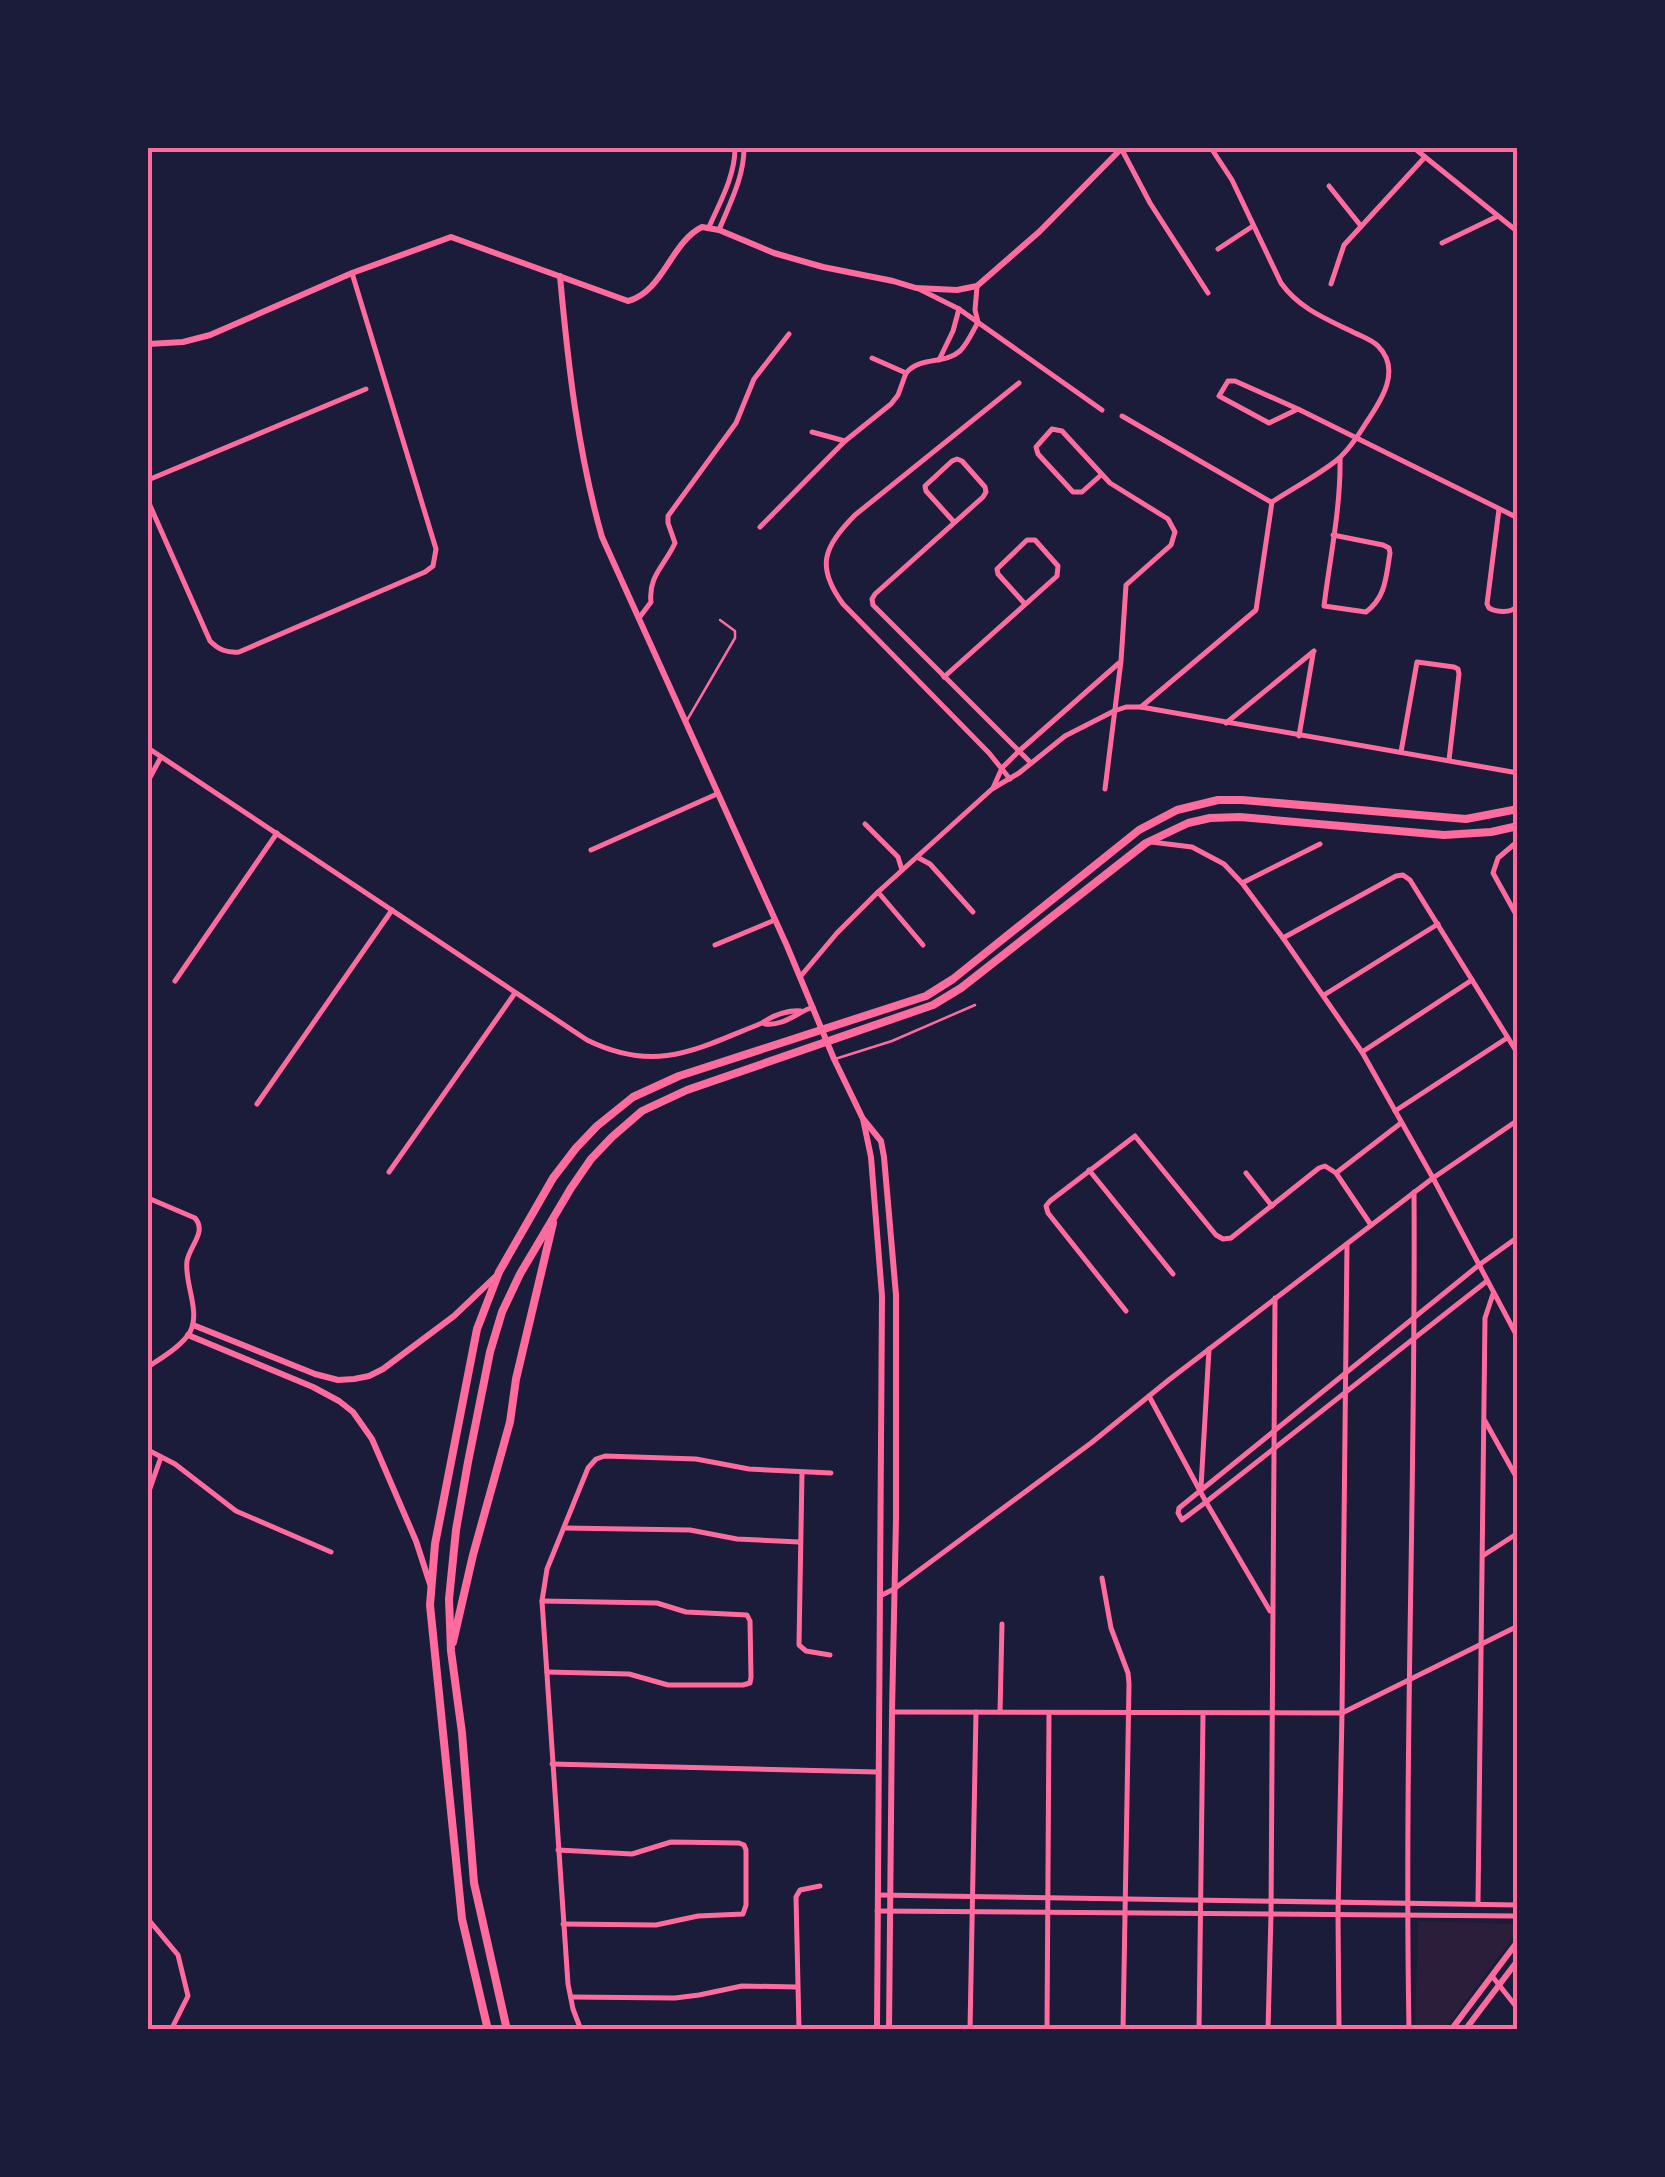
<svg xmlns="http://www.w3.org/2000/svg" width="1665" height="2177" font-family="'Asap Condensed',sans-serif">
	<rect width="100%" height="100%" fill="#1b1b3a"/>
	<!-- green -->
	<path fill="#2a1e3b" d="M1418,1921L1517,1924V1932L1445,2029H1415Z"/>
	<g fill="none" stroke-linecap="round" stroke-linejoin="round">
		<!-- service -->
		<g stroke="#ff6b9d" stroke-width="2.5">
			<path d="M686,722L735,638V631L720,620"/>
			<path d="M835,1059L892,1041L975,1005"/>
		</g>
		<!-- minor -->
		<g stroke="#ff6b9d" stroke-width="5">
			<path d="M1121,148L1150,203L1208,293"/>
			<path d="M1211,148L1232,180L1281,283C1299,308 1324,318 1351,331C1360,336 1371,339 1378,346C1402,370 1381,401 1366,423C1358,436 1349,450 1337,460C1317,476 1293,488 1272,502"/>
			<path d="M1414,148L1518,232"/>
			<path d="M1329,186L1361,226"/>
			<path d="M709,227C720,202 735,176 735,148"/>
			<path d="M719,230C730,203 744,177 744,148"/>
			<path d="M1442,243L1498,216"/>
			<path d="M1218,249L1253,226"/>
			<path d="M1331,284L1344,245L1425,157"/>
			<path d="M919,289L959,309L1102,410"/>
			<path d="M872,358L906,373C920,356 944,365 960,351C968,343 973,331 978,322L975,310L977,287"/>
			<path d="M939,360L953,331L959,309"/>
			<path d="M1298,409L1269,423L1219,396L1228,381H1235L1298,409L1518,518"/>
			<path d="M1122,416L1271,502"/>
			<path d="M812,432L845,441"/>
			<path d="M1101,475L1082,492H1073L1038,454L1036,447L1052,429L1062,431L1110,483L1168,519L1175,532L1171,545L1126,585L1121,661L1105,789"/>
			<path d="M148,480L366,389"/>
			<path d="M148,501L210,641C219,650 227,653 239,652L425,572L433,566L436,549L352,273"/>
			<path d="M1499,509L1487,604L1489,608C1496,612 1511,614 1517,606L1518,600"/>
			<path d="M954,522L926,491L925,486L952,461L957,459L962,461L985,487L986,492L983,497L875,594L872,599L873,605L1031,763"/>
			<path d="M760,527L845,441L891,404L898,395L906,373"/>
			<path d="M1333,535L1383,545L1389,548L1390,553C1386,577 1386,597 1366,612L1324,606C1330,557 1341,507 1340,458"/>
			<path d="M639,618L651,602C648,576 665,565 675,543L668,523V516L736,423L754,379L789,334"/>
			<path d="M944,677L1057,576L1058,566L1035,540H1027L997,569L998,574L1025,604"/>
			<path d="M1141,707L1256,610L1272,502"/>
			<path d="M1226,723L1314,651"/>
			<path d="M1299,736L1313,654"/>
			<path d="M148,748L587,1040C656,1074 697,1049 762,1023C774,1015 787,1010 801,1011"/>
			<path d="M1401,752L1417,662L1454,667L1458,669L1459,674L1449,760"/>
			<path d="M1010,779L989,753L843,604C815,566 824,547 855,515L1019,383"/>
			<path d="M148,781L161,757"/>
			<path d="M993,788L1002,768L1018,752L1119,663"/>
			<path d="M865,824L898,857L902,870"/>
			<path d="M1518,841L1498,858L1493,873L1518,918"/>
			<path d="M1151,842L1192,847L1224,864L1242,883L1283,938L1362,1052L1433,1178L1518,1338"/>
			<path d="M591,850L717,794"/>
			<path d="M917,857L930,864L973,912"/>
			<path d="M1242,883L1320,844"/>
			<path d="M878,892L923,945"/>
			<path d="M1283,938L1396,876L1403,875L1410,880L1518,1054"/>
			<path d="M715,945L775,920"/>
			<path d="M800,977L837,933L878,892L992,789L1019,773L1065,736L1114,711L1126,707H1141L1518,773"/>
			<path d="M175,981L277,833"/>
			<path d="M1324,995L1438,924"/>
			<path d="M765,1024C784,1026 796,1013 813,1007"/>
			<path d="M1362,1052L1472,980"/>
			<path d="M257,1104L392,910"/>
			<path d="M1395,1111L1507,1038"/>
			<path d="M1089,1170L1173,1274"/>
			<path d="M389,1172L515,993"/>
			<path d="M1246,1173L1272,1206"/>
			<path d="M1336,1173L1401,1123"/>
			<path d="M148,1198L195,1218C207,1232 190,1245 187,1261C184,1283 201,1311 190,1332C182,1346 161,1358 148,1367"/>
			<path d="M1487,1281L1206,1502L1182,1520L1178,1513L1179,1508L1479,1265L1518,1237"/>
			<path d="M1126,1311L1048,1213L1046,1206L1050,1201L1135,1136L1216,1235L1223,1239L1231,1238L1319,1168L1325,1166L1336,1173L1371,1225"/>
			<path d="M1149,1396L1206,1502L1270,1611"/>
			<path d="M1485,1421L1518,1480"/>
			<path d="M148,1450L175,1464L236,1511L331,1552"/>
			<path d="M802,1472L799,1645L806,1651L830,1655"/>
			<path d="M1201,1487L1209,1349"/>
			<path d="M148,1494L161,1457"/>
			<path d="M564,1528L690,1530L737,1539L799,1542"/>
			<path d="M1484,1555L1518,1533"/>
			<path d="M1102,1578L1111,1628L1128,1673L1129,1684L1123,2030"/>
			<path d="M880,1596L894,1589L1091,1443L1170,1379L1433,1178L1518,1120"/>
			<path d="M542,1601L657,1603L686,1612L747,1615L750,1621L751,1677L750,1683L743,1685H668L629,1674L547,1672"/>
			<path d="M892,1712L1342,1713L1518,1626"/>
			<path d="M1000,1712L1002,1624"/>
			<path d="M552,1764L878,1772"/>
			<path d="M558,1850L632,1854L671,1842L739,1843L744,1845L746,1850V1905L743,1914L698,1916L656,1925L563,1924"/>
			<path d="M878,1895L1518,1905"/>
			<path d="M1478,1903L1485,1318L1493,1294"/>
			<path d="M877,1911L1518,1916"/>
			<path d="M148,1919L178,1955L188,1996L173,2026"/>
			<path d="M1492,1976L1518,2009"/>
			<path d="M571,1997L675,1998L699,1995L742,1986L797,1987"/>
			<path d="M581,2030L573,2009L568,1984L542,1601L547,1569L588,1468L596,1459L605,1456L696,1459L749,1469L831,1473"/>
			<path d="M799,2030L796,1897L800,1890L820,1886"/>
			<path d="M970,2030L976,1712"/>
			<path d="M1047,2030L1049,1713"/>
			<path d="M1199,2030L1203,1714"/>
			<path d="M1268,2030L1271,1914L1275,1298"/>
			<path d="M1339,2030L1338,1914L1342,1713L1347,1244"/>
			<path d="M1409,2030C1404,1751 1416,1471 1414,1192"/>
		</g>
		<!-- tertiary -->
		<g stroke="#ff6b9d" stroke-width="6">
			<path d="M560,276C568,364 578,453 602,537L787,946L834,1059L863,1119L871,1157L882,1296L877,2030"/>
			<path d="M148,344L183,342L210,335L352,273L451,237L628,301C663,292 671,242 702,227L719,230L774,253L823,267L893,281L916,288L957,290L977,286L1039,232L1122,148"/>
			<path d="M864,1120L881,1141L884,1157L896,1295V1519L892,1712L889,2030"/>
		</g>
		<!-- secondary -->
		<g stroke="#ff6b9d" stroke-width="6">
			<path d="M193,1325L315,1374L338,1380L354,1379L369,1376L383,1369L454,1316L495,1277"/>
			<path d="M188,1335L313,1387L339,1401L353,1412L372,1439L416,1541L430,1584"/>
			<path d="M1451,2030L1518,1941"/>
			<path d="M1465,2030L1518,1960"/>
		</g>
		<!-- primary -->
		<g stroke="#ff6b9d" stroke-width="8">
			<path d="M453,1642L473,1555L510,1422L516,1379L553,1223"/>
			<path d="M488,2030L462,1919L430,1605L435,1544L477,1329L499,1272L553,1178L576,1148L597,1126L633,1097L679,1076L926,996L953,979L1139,830L1177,810L1218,800H1242L1466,819L1518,809"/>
			<path d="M507,2030L474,1883L462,1733L451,1651L449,1599L456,1530L468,1462L490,1352L502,1312L520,1274L571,1188L591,1159L612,1137L642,1111L687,1090L933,1005L961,988L1146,843L1188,823L1210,818L1240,817L1444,835L1491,832L1518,826"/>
		</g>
	</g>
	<!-- border -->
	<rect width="1665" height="2177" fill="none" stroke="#1b1b3a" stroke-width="300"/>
	<rect x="150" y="150" width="1365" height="1877" fill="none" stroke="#ff6b9d" stroke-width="4"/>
</svg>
